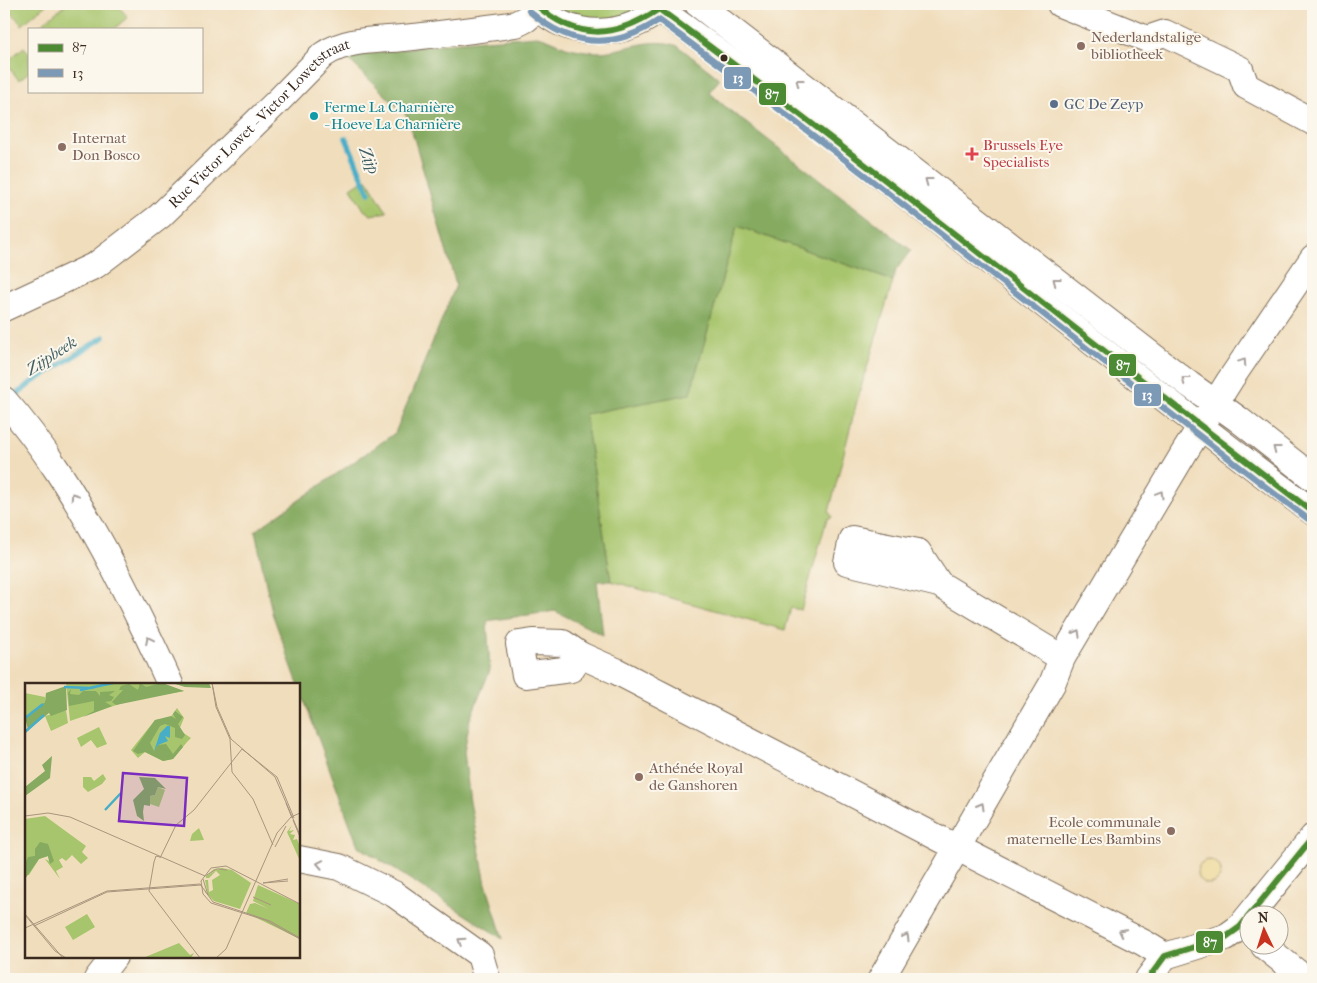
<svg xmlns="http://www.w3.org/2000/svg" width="1317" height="983" font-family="'IM FELL French Canon',serif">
	<rect width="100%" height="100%" fill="#fbf7ec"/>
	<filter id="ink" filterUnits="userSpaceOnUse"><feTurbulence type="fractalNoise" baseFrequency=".02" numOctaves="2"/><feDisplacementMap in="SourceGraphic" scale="10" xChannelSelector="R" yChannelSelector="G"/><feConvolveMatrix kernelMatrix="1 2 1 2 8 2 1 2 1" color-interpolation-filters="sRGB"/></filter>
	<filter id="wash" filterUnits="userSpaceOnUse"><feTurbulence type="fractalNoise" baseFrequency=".0096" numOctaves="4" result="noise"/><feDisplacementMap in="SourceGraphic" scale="20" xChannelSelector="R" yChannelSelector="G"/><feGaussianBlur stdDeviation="1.12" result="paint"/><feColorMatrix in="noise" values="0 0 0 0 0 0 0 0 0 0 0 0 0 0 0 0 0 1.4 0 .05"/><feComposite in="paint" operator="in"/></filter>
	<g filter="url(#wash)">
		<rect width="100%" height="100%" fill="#f0ddbc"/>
		<!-- green -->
		<g fill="#a7c56c" stroke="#717845">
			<path d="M4,4H47L22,25Z"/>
			<path d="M66,4H116L128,17L114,29H36Z"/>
			<path d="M552,4H648L616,20H585L556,7Z"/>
			<path d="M24,47L29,53V72L19,80L5,63Z"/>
			<path d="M366,178L387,212L371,215L364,210L351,188Z"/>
			<path d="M737,226L893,281L857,401L829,512L832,517L827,519L801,610L791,608L785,630L611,581L585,414L690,393Z"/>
			<path d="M1224,974L1247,976L1251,979H1198L1205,976Z"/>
		</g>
		<!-- forest -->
		<path fill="#85aa60" stroke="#606a3f" d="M537,36C548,38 556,43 566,47C577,50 590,52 601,52C626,50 653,36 678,46L720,79L709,92L728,109L911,250L896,270L893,281L737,226L690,394L585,414L611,581H597L603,635L555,611L487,621L490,670L470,719L464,752L470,802L486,884L503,939L358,846L272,613L255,531L395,433L456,285L408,117L345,56L460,42Z"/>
		<!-- sand -->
		<circle fill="#eeda9e" stroke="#94825e" cx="1209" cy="872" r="12"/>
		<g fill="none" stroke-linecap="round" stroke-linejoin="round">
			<!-- stream -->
			<g stroke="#48adc7" stroke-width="5.5">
				<path d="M346,138L369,193"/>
				<path d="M15,396L31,383L104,337"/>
			</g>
		</g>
	</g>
	<g filter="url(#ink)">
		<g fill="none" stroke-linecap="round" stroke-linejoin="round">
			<!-- minor casing -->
			<g stroke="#7a6955" stroke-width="28">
				<g id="minor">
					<path d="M535,4C570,42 629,40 665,4"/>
					<path d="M698,4L1190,385L1238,419L1313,478"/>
					<path d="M1060,4L1147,39L1165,33L1240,69L1246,86L1313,122"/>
					<path d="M659,9C882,170 1093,348 1313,512"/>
					<path id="s1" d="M4,308L96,265L160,216L279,100L323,55C349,37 383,41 413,37C447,33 482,29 516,24L526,19L539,8"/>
					<path d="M4,400C44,445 76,498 105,551C128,595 150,639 170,684"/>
					<path d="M939,584L847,562L852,539L918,552L939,584L1062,658"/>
					<path d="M533,642L563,643L580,655L571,669L525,675L519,644Z"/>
					<path d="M580,655L616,671L940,839L1144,943L1165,956"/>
					<path d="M299,859L339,867L394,894L480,955L487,979"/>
					<path d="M1264,946L1305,979"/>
					<path d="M97,979L114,957"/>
					<path d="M881,979L1052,684L1062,658L1184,453L1230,380L1313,258"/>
					<path d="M1148,979L1165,956L1226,937L1240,927L1313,837"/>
				</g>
			</g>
			<!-- minor -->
			<use href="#minor" stroke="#fff" stroke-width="26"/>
			<!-- bus-1 casing -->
			<g stroke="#fbf7ec" stroke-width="10">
				<g id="bus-1">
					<path d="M535,4C577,41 614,39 659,9C881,172 1094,346 1313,512"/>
					<path d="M1148,979L1165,956L1226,937L1240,927L1313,837"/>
				</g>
			</g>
			<!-- bus-2 casing -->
			<g stroke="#fbf7ec" stroke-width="10">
				<path id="bus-2" d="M529,11C570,47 613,51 659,20C879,181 1090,354 1308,519"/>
			</g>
			<!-- bus-1 -->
			<use href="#bus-1" stroke="#4c8b33" stroke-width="6"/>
			<!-- bus-2 -->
			<use href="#bus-2" stroke="#7c99b5" stroke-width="6"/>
		</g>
		<!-- one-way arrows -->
		<defs><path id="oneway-chevron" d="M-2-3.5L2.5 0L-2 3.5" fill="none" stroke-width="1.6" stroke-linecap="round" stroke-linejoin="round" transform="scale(1.25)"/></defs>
		<g stroke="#a79f9a">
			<use href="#oneway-chevron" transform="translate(799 82) rotate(-143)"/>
			<use href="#oneway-chevron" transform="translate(928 181) rotate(-143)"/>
			<use href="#oneway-chevron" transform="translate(1056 281) rotate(-142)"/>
			<use href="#oneway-chevron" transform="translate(1243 362) rotate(-56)"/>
			<use href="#oneway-chevron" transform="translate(1185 380) rotate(-142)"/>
			<use href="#oneway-chevron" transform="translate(1276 449) rotate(-142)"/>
			<use href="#oneway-chevron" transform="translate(1160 494) rotate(-59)"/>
			<use href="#oneway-chevron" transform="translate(74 496) rotate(-124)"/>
			<use href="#oneway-chevron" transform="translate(1077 633) rotate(-60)"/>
			<use href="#oneway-chevron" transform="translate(149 640) rotate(-116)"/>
			<use href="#oneway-chevron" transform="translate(981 806) rotate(-60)"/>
			<use href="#oneway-chevron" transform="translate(320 864) rotate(-169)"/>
			<use href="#oneway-chevron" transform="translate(1122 932) rotate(-153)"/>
			<use href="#oneway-chevron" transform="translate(906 937) rotate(-60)"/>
			<use href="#oneway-chevron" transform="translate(461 941) rotate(-147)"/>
		</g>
	</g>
	<!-- markers -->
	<g fill="#8d6e63" stroke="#fbf7ec" stroke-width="2">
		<circle cx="1081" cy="46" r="5"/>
		<circle cx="62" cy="147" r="5"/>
		<circle cx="639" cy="777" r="5"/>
		<circle cx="1171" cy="831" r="5"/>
	</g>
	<circle fill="#3b2a1e" stroke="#fbf7ec" stroke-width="2" cx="724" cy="58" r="4.5"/>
	<circle fill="#5c6f8a" stroke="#fbf7ec" stroke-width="2" cx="1054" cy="104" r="5"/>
	<circle fill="#0f9aa8" stroke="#fbf7ec" stroke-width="2" cx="314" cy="116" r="5"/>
	<path fill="#e0444e" stroke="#fbf7ec" stroke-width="2" d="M969.5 146.5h5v5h5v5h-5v5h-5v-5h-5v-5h5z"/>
	<g text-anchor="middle" stroke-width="4" stroke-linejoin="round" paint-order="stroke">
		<!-- education labels -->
		<g font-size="15" fill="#785e54" stroke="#fbf7ec" text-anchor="start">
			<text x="1091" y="42">Nederlandstalige<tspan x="1091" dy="17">bibliotheek</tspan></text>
			<text x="72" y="143">Internat<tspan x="72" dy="17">Don Bosco</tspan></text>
			<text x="649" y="773">Athénée Royal<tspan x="649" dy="17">de Ganshoren</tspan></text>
			<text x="1161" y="827" text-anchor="end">Ecole communale<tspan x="1161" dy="17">maternelle Les Bambins</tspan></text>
		</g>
		<!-- service labels -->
		<g font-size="15" fill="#4e5e75" stroke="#fbf7ec" text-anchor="start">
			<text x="1064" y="109">GC De Zeyp</text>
		</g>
		<!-- culture labels -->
		<g font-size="15" fill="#0d838f" stroke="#fbf7ec" text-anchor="start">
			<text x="324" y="112">Ferme La Charnière<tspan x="324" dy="17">- Hoeve La Charnière</tspan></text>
		</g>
		<!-- street labels -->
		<g font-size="15" fill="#3b2a1e" stroke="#fbf7ec">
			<text dy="5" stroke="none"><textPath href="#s1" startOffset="319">Rue Victor Lowet - Victor Lowetstraat</textPath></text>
		</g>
		<!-- health labels -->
		<g font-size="15" fill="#be3a42" stroke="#fbf7ec" text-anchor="start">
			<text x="983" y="150">Brussels Eye<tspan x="983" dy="17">Specialists</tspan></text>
		</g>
		<!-- water labels -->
		<g font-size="16" font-style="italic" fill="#405e62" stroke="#fbf7ec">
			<text transform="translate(370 160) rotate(67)" y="6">Zijp</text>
			<text transform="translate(51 355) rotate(-33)" y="6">Zijpbeek</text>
		</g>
	</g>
	<!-- overview -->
	<g transform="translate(25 683)">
		<rect width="275" height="275" fill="#f0ddbc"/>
		<path d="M41,0H137L159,8L103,18L45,38ZM0,10L20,14V19L0,35ZM152,25L159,35L154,47L166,55L162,59L148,76L138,78L120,69L113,75L106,67L130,37L145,35ZM41,27L43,40L26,48L20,33ZM74,44L82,61L72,65L66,57L56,64L52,55ZM78,91L81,96L77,101L63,109L58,104V94H66L69,98ZM133,104L140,107L134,124L125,121V113L130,112ZM20,133L61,163L57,169L63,175L56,181L47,172L41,178L37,175L34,177L38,184L31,188L35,196L20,176L24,178L23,173L14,176L4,192H0V136ZM267,142L264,148L269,147L265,151L270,152L268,157L272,156L274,161L275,178L262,149ZM174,145L179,157L165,158L167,151ZM197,185L207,187L226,200L215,226L189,218L180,209L179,198L180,207L183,212L180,197H183L184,209L188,207L187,197L195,192L191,188L184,195H181V193L192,187L202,186H193L183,191L189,186ZM233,202L275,221V256L221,230L225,221L230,220L244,226L228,218ZM62,231L70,244L48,257L40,244ZM154,260L165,272L169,270L166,275H118Z" fill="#a7c56c"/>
		<path d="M115,0L121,4L137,0L159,8L91,22L87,19L98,7H94L96,3L104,1L113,7ZM147,0H184L186,5L160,4ZM41,3L42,27L26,33L24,30L3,47L0,34L20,19L21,10ZM46,6L45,11L54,12L58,8H71L75,13V9L90,8L84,12L89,14L86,18L80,19L87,23L58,34L69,28V18L44,23L43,10ZM150,28L158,34L153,41L160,52L157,56L150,54V45L140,41L135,43L125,60L129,68L133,62L141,61L148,71L156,61L158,64L148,76L138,78L120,69L113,71L108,68L130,37L146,33L151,36L148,31ZM27,73L25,95L0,113V104L20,88L17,82ZM114,94L130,95L141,106L133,104L130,112L125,113V123L119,122L118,129L119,138L112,133L108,117L119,106ZM15,159L23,161L29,178L25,181L23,173L14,176L0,196V181L3,174L10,173V166Z" fill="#85aa60"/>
		<path d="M142,43H145V55L140,53L143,58L133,62L129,68L135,50Z" fill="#48adc7"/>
		<path fill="none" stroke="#48adc7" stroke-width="2.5" d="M39,4L66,5L85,0M55,7L88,0M0,35L18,21M0,49L19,32M80,127L96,110"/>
		<path fill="none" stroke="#a8957d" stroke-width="1" d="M187,0L191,24L205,56L207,89L228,116L248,162M187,0L192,24L206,56L250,94L275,152M261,120L267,135M0,133L23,130L45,134L180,193M268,137L275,154M250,164L261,143M135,174L131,173L129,179L124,208L175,275M135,175L151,142L169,127L217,66L252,94L269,135M180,193L192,186L202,187M178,196L183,212M263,196L238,200L263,198M228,214L246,222M275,221L201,183L186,185L176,198L178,211L186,220L240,237L275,256M0,231L38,275M0,232L30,268L41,275M9,243L82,209L176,202M0,245L82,208L175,201L188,219L245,238L275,255M191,275L201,266L252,150L266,134L275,130"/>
		<path fill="#7b2cbf" fill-opacity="0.15" stroke="#7b2cbf" stroke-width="2.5" d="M98,90L162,95L159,143L94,138Z"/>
		<rect width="275" height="275" fill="none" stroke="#3b2a1e" stroke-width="2.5"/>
	</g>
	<g stroke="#fbf7ec" stroke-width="2">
		<rect x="723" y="66" width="29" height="24" rx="5" fill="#7c99b5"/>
		<rect x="758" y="82" width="29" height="24" rx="5" fill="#4c8b33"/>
		<rect x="1108" y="353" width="29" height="24" rx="5" fill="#4c8b33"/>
		<rect x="1133" y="383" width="29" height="24" rx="5" fill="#7c99b5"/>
		<rect x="1195" y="930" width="29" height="24" rx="5" fill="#4c8b33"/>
	</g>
	<g font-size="14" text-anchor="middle" font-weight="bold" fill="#fff">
		<text x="738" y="83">13</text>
		<text x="772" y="99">87</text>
		<text x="1123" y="370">87</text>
		<text x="1147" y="400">13</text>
		<text x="1210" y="947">87</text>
	</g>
	<!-- margin -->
	<rect width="1317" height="983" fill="none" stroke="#fbf7ec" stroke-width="20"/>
	<!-- legend -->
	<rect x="28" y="28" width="175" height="65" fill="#fbf7ec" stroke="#aea59a"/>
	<rect x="38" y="44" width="25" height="8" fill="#4c8b33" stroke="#aea59a"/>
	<text x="72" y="52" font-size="15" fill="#3b2a1e">87</text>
	<rect x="38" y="69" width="25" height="8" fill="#7c99b5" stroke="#aea59a"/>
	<text x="72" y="78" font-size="15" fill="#3b2a1e">13</text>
	<!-- north arrow -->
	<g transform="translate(1264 930) rotate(356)"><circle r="24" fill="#fbf7ec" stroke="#aea59a"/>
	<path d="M0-4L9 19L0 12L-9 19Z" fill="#c8321e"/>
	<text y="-8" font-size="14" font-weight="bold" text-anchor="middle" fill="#3b2a1e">N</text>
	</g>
</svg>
